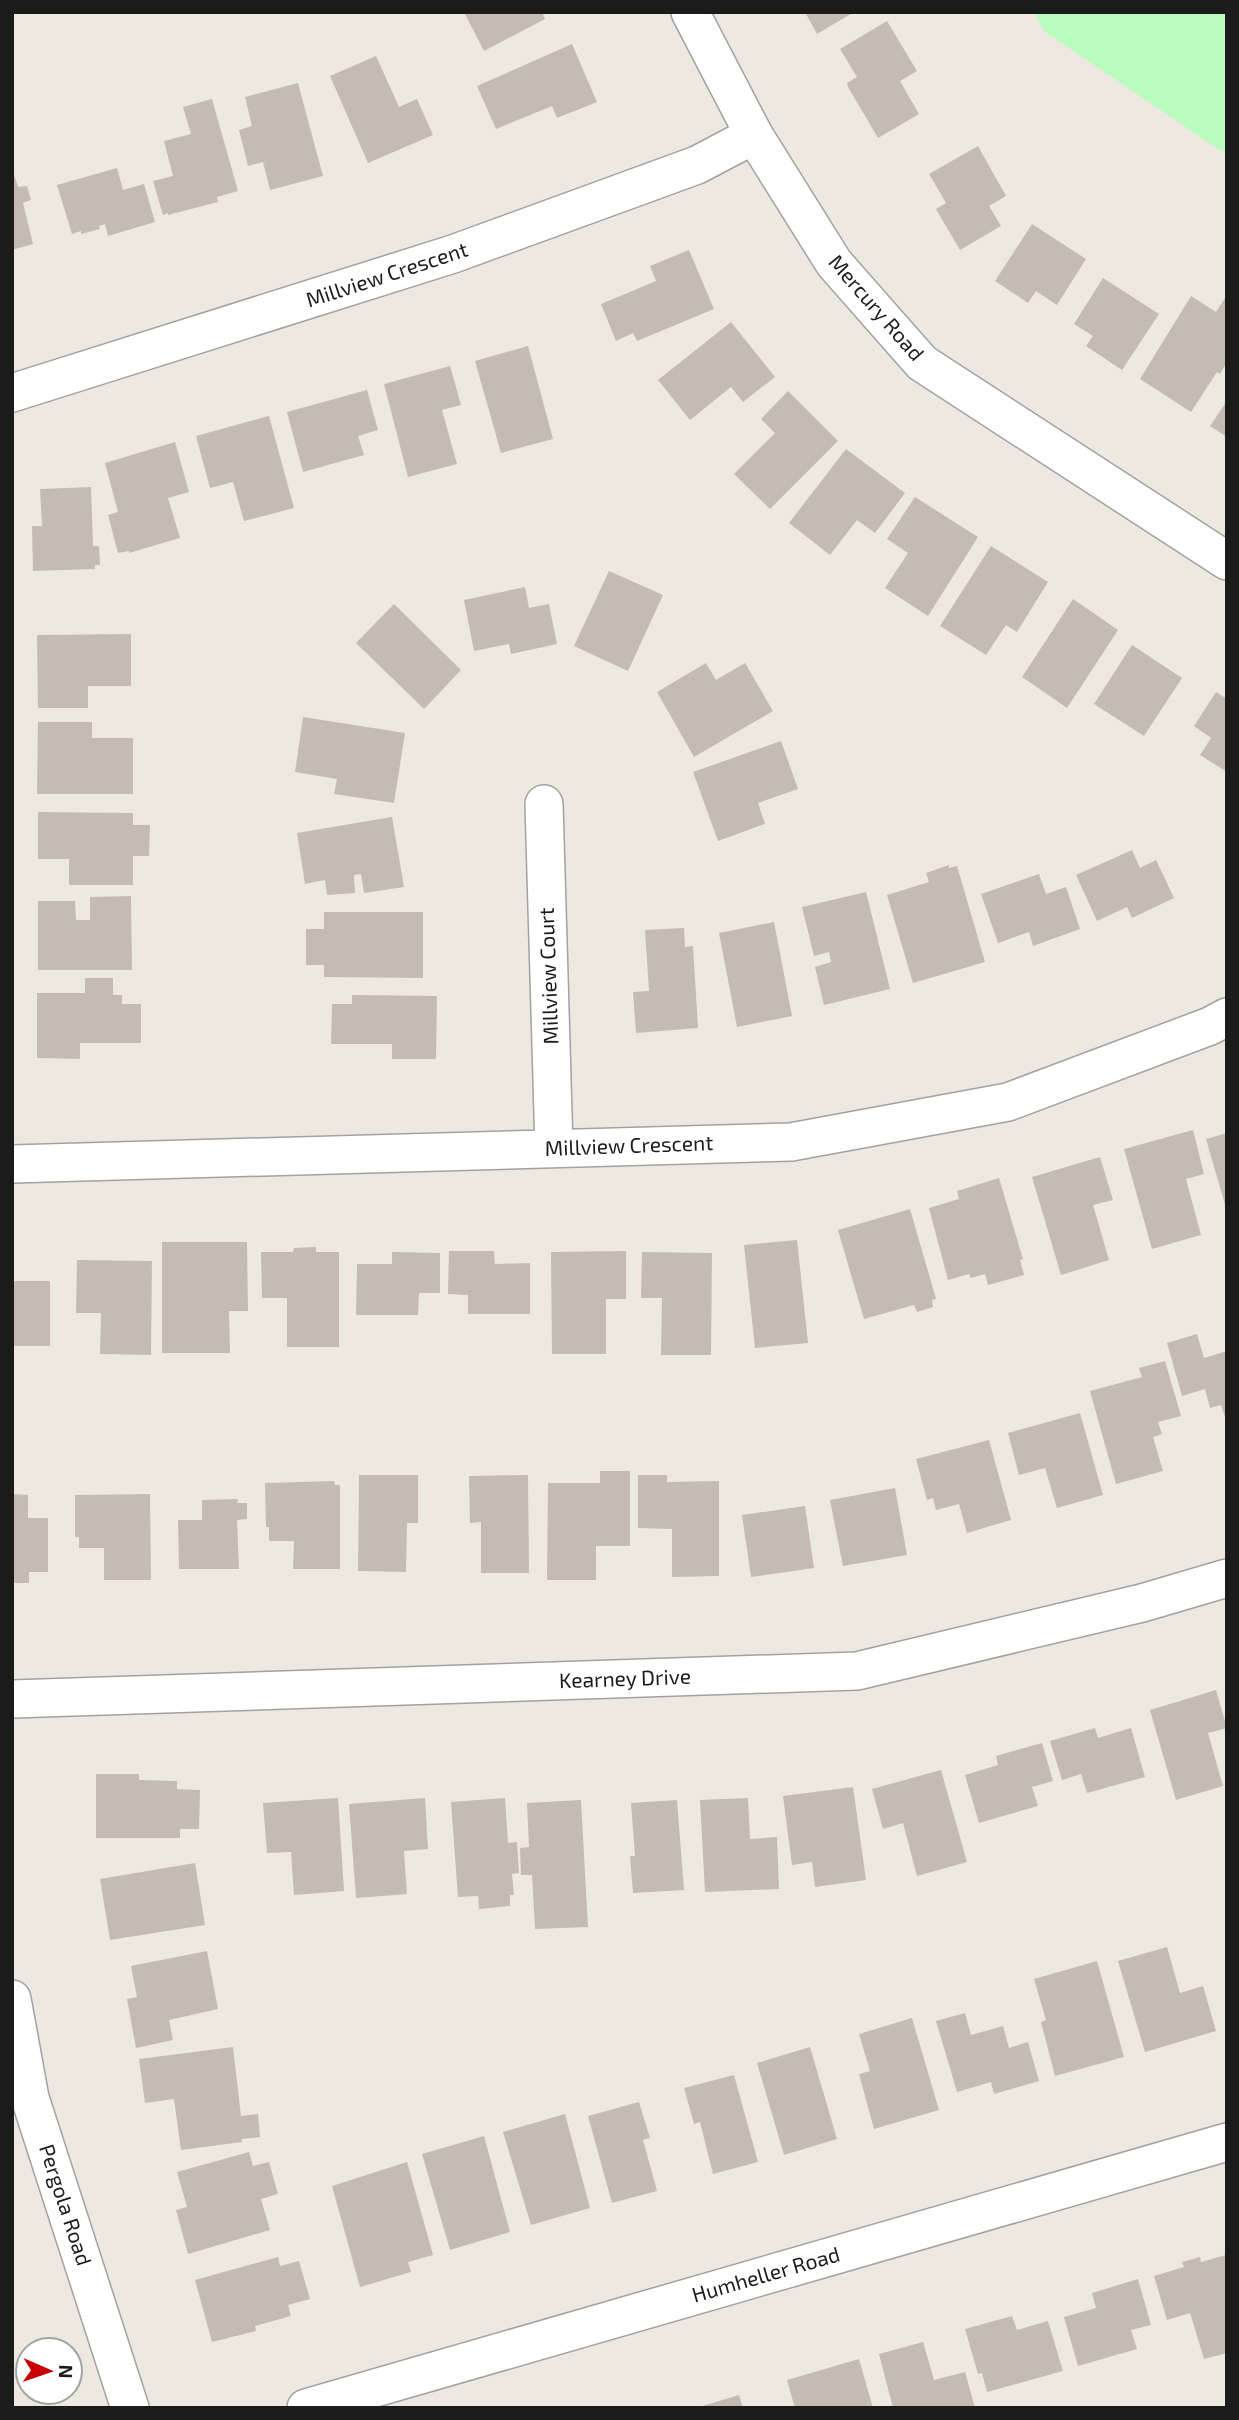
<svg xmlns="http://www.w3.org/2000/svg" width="1239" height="2420" font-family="'Exo 2',sans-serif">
	<rect width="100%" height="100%" fill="#eee9e0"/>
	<!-- park -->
	<path fill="#b9fcbd" d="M1034,12H1227V155L1044,31Z"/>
	<!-- building -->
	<g fill="#c5bbb3">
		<path d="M464,12H542L545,19L484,51Z"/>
		<path d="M805,12H854L817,34Z"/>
		<path d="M887,21L917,71L900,81L919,114L878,138L848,87L847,83L857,77L840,49Z"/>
		<path d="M572,44L597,102L557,118L552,106L496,129L477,86Z"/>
		<path d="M376,56L399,107L417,99L433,135L368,163L330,76Z"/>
		<path d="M298,83L323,176L270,190L263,162L248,166L239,130L252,126L245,97Z"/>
		<path d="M212,99L238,191L217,197L218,202L168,215V213L163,215L153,181L173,176L164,141L191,134L183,107Z"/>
		<path d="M978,146L1006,196L989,206L1001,226L960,250L937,211L936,209L946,203L929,174Z"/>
		<path d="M12,168L18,187L27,186L31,200L23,203L33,244L12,250Z"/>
		<path d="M117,168L123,190L144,184L155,222L108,236L105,224L99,226L100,229L81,234V231L72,234L57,185Z"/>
		<path d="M1032,224L1086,259L1057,305L1036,291L1028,303L995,281Z"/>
		<path d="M689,250L714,309L637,341L633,333L616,341L601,304L656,281L650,266Z"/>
		<path d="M1103,278L1159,314L1122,370L1086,346L1093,336L1074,324Z"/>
		<path d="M1227,295V362L1220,374L1217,372L1191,412L1140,379L1191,296L1216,312Z"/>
		<path d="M731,322L775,377L743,402L731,387L690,420L658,380Z"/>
		<path d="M528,346L553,439L501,453L475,361Z"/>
		<path d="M450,366L461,405L442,410L457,464L408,477L384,384Z"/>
		<path d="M367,390L378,430L358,436L364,455L303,472L287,412Z"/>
		<path d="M788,391L838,441L770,509L734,474L775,433L761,419Z"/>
		<path d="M1227,401V437L1210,426Z"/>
		<path d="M269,416L294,508L244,521L233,482L210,488L196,436Z"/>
		<path d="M175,442L189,492L168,498L180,538L129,553V551L118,553L108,515L118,512L105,463Z"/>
		<path d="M846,449L905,493L875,533L857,520L830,555L789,523Z"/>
		<path d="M91,487L93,546H99L100,565H95V569L33,571L32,526H42L40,489Z"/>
		<path d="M915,497L978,537L928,616L885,588L908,553L887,539Z"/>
		<path d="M991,546L1048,582L1017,632L1006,625L986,655L940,626Z"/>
		<path d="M609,571L663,595L628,671L574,646Z"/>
		<path d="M525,587L529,608L549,604L557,644L511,654L509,644L474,651L464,600Z"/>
		<path d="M1073,599L1118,630L1067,708L1022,677Z"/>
		<path d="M394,604L461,670L424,709L356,643Z"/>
		<path d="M131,634V686H88V708H38L37,635Z"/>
		<path d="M1132,645L1182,678L1144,736L1094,704Z"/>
		<path d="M706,663L716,680L745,663L773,711L694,757L657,692Z"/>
		<path d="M1216,692L1227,699V772L1200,755L1211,738L1194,726Z"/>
		<path d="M303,717L405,733L394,803L334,794L337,779L295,772Z"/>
		<path d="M38,722H92V738H133V794H37Z"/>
		<path d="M781,741L798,789L758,803L765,824L718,841L693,772Z"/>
		<path d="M38,812L133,813V825H150L149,856H133V885H69V859H38Z"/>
		<path d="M392,817L404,887L364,893L361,874L354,875L355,893L327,895L325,880L305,884L297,833Z"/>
		<path d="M1132,850L1140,868L1156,860L1174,898L1132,918L1127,907L1097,921L1076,875Z"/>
		<path d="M949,865V868L957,866L985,962L913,983L887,895L929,882L926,873Z"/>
		<path d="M1039,874L1046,894L1066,887L1080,929L1033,946L1029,932L998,943L981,894Z"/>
		<path d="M866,892L890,989L824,1005L815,967L831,962L829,952L814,956L802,907Z"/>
		<path d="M131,896L132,970H38V901H75L76,920H90V897Z"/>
		<path d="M324,912H423V978L324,977V965H306V929H324Z"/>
		<path d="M774,922L792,1016L737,1027L719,933Z"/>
		<path d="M684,928L685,947L693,946L698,1028L636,1033L633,992L649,991L645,930Z"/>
		<path d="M85,978H113V995H122V1004H141V1043H80V1059L37,1058V993H85Z"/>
		<path d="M352,995L437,996L436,1059H392V1044H331L332,1004H352Z"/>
		<path d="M1193,1130L1204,1174L1186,1179L1201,1235L1152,1249L1124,1149Z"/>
		<path d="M1227,1133V1207L1226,1208L1206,1139Z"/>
		<path d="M1100,1157L1113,1200L1093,1205L1109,1260L1061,1275L1032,1177Z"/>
		<path d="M999,1178L1023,1259L1020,1260L1024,1275L988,1285L985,1274L971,1278L969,1274L948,1280L929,1208L959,1199L957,1191Z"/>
		<path d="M910,1209L936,1299L932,1300L933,1307L917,1312L914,1305L864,1319L838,1230Z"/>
		<path d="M797,1240L808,1343L755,1348L744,1245Z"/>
		<path d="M162,1242H247L248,1311H229L230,1353H162Z"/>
		<path d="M316,1247V1252H339V1347H287V1298H262L261,1252H293L294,1248Z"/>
		<path d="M449,1251H494L495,1264L530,1263V1314H468V1295L448,1294Z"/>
		<path d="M626,1251V1299H606V1354H552L551,1252Z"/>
		<path d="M392,1252L440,1253V1293H419L418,1315H356L357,1264H392Z"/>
		<path d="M642,1252L712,1253L711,1355H661L662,1298H641Z"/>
		<path d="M77,1260L152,1261L151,1355L100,1354L101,1313H76Z"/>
		<rect x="12" y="1281" width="38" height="65"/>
		<path d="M1197,1334L1204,1358L1227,1351V1423L1221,1405L1210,1408L1205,1389L1182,1396L1167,1343Z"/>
		<path d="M1165,1361L1181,1416L1158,1422L1162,1434L1153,1437L1163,1471L1116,1484L1090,1391L1142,1377L1139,1368Z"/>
		<path d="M1080,1413L1103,1495L1057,1508L1045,1468L1019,1475L1008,1433Z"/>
		<path d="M989,1440L1011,1520L967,1533L959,1504L936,1510L933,1498L927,1500L916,1459Z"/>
		<path d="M600,1471H630V1546H596V1580H547L548,1483H600Z"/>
		<path d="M359,1475H418V1523H407L406,1572L358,1571Z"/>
		<path d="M528,1475L529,1573H481V1522L470,1523L469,1476Z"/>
		<path d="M638,1475H667V1482L719,1481V1576L672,1577V1529L638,1528Z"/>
		<path d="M334,1481L335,1485H340V1569H293L294,1541H269V1527H266L265,1483Z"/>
		<path d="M895,1488L907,1555L843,1566L830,1500Z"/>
		<path d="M12,1494L28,1495V1518H48V1572H29V1583H12Z"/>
		<path d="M150,1494L151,1580H104V1548H79V1537H75V1495Z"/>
		<path d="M238,1499L237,1503H247V1519L237,1520L239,1569H179L178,1520H202V1500Z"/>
		<path d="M805,1506L814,1568L751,1577L742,1515Z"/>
		<path d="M1216,1690L1227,1728L1208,1733L1223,1786L1176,1800L1150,1710Z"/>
		<path d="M1095,1728L1098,1738L1131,1728L1145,1777L1087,1793L1081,1774L1062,1780L1050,1741Z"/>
		<path d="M1042,1743L1053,1781L1032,1787L1038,1806L979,1823L965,1775L998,1765L996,1756Z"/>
		<path d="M941,1770L967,1862L917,1876L903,1823L883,1829L872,1789Z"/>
		<path d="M96,1774H139V1780L177,1781V1789L200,1790L199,1829H180V1838H96Z"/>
		<path d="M853,1787L866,1880L815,1887L812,1862L792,1865L783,1796Z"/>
		<path d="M338,1798L344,1891L294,1895L291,1852L267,1853L263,1803Z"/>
		<path d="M425,1798L428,1849L404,1851L407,1894L356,1898L349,1804Z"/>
		<path d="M505,1798L508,1843L517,1842L519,1873L512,1874L514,1895H510V1906L479,1909L478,1896L458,1897L451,1802Z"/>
		<path d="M748,1798L750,1839L777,1837L779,1889L705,1892L700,1800Z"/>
		<path d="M581,1800L588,1927L535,1929L532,1875H521L520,1848L529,1847L527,1803Z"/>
		<path d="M677,1800L684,1890L633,1893L630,1856H635L631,1803Z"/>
		<path d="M195,1863L205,1925L110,1940L100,1879Z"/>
		<path d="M1167,1947L1180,1993L1203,1986L1216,2031L1145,2052L1118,1961Z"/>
		<path d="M207,1951L218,2009L169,2020L173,2040L136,2048L127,1999L137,1997L131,1966Z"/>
		<path d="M1097,1961L1124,2057L1055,2076L1041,2022L1046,2020L1034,1979Z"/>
		<path d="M965,2013L971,2035L1003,2026L1009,2048L1028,2042L1039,2081L994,2094L991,2082L957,2092L936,2021Z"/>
		<path d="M912,2018L939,2110L874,2129L859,2074L870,2071L859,2034Z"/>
		<path d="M233,2047L241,2116L258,2114L260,2137L242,2139V2142L181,2150L174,2099L145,2103L139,2059Z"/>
		<path d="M810,2047L837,2139L784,2155L757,2063Z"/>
		<path d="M734,2075L758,2162L713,2174L700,2122L694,2124L684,2088Z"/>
		<path d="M639,2102L650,2138L643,2140L657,2191L612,2203L588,2116Z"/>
		<path d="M565,2114L590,2208L531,2225L503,2132Z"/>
		<path d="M484,2136L510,2232L450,2250L422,2154Z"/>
		<path d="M249,2152L253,2166L269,2162L278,2194L261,2199L270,2230L188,2254L176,2210L187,2207L177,2172Z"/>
		<path d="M407,2162L433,2255L408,2262L411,2272L360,2287L332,2186Z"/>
		<path d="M1226,2255L1227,2353L1204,2359L1190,2313L1167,2320L1154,2276L1184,2267L1182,2262L1200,2257L1201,2262Z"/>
		<path d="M278,2257L280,2266L299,2261L310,2299L288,2305L291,2316L255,2326L256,2331L212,2342L195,2280Z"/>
		<path d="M1138,2279L1151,2325L1131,2330L1137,2349L1078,2366L1064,2317L1096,2308L1092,2293Z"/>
		<path d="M1012,2316L1017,2330L1048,2321L1063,2371L987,2392L982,2373L978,2374L965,2329Z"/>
		<path d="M923,2342L934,2380L965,2372L975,2408H893L879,2354Z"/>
		<path d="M859,2359L873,2408H795L787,2380Z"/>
		<path d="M739,2395L743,2408H699V2407Z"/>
	</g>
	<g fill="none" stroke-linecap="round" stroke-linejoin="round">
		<!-- street casing -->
		<g stroke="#a2a2a2" stroke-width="40">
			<g id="street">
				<path d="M690,12L754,135L834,263L922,363L1227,561"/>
				<path d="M12,393L453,254L697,165L754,135"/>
				<path d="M544,804L554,1148"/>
				<path d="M12,1164L791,1142L1008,1102L1210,1026L1227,1017"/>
				<path d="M12,1699L857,1671L1142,1603L1227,1578"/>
				<path d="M12,1999L30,2098L130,2408"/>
				<path d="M306,2408L1227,2142"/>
			</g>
		</g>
		<!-- street -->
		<use href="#street" stroke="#fff" stroke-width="37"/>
	</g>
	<g text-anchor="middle" stroke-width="5" stroke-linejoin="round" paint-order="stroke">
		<!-- street labels -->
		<g font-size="21" fill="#1b1b1b" stroke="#fff">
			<text transform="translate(387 275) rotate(-18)" y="7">Millview Crescent</text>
			<text transform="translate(876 308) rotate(49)" y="7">Mercury Road</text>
			<text transform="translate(549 976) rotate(-92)" y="7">Millview Court</text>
			<text transform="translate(629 1146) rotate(-2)" y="7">Millview Crescent</text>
			<text transform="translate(625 1679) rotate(-2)" y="7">Kearney Drive</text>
			<text transform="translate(65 2205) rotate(72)" y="7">Pergola Road</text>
			<text transform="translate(766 2275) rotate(-16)" y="7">Humheller Road</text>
		</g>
	</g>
	<!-- border -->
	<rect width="1239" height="2420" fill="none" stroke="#1b1b1b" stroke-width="28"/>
	<!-- north arrow -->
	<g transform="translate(49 2371) rotate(92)"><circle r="33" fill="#ffffff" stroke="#a4a4a4" stroke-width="2"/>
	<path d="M0-5L12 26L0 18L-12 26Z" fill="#c70004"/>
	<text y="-10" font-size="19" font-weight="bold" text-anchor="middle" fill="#1b1b1b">N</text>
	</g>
</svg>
